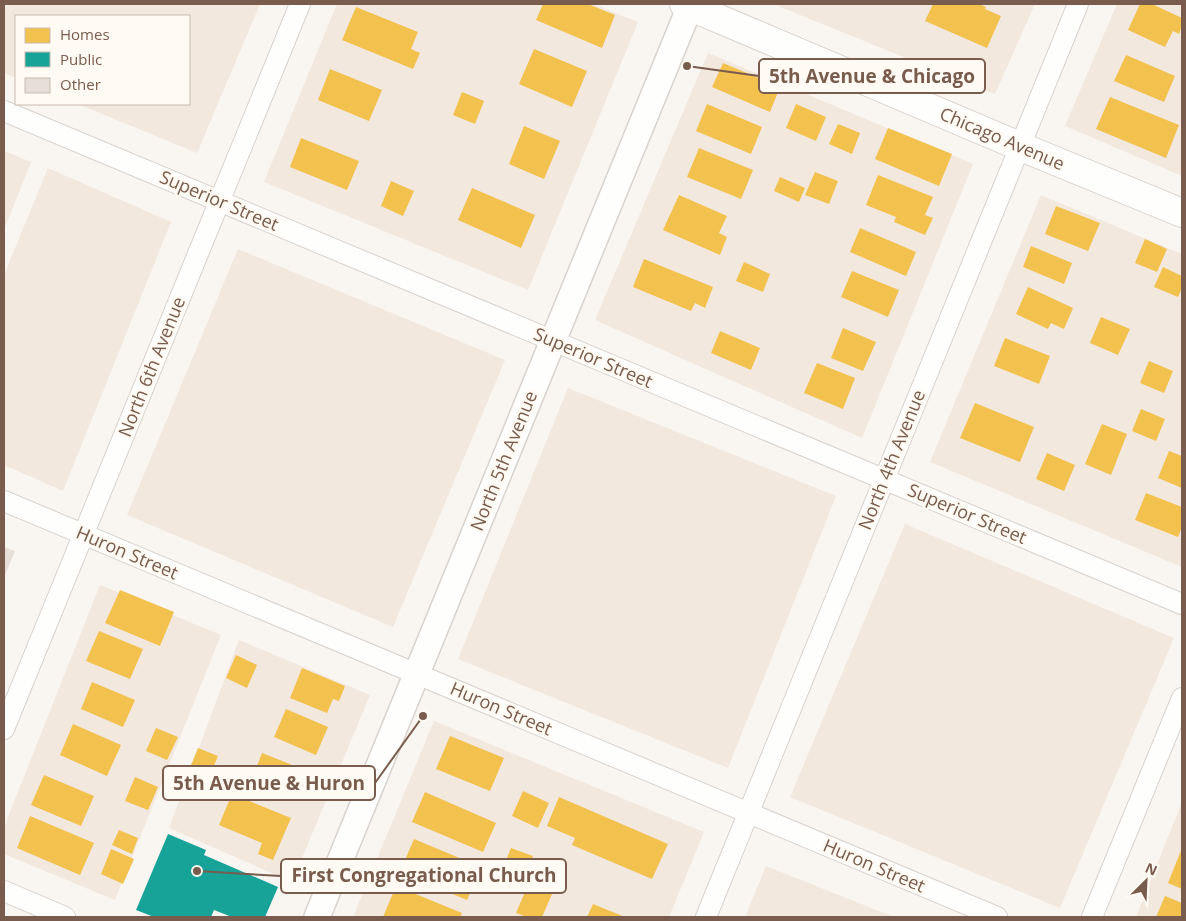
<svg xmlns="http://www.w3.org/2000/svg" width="1186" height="921" font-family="'Open Sans',sans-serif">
	<rect width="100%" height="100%" fill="#f9f5f0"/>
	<!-- residential -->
	<g fill="#f2e8de">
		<path d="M4,4H260L197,153L78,104H189V16H16V78L4,73Z"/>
		<path d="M337,4H593L638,22L528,290L264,182Z"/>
		<path d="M773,4H1035L995,94Z"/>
		<path d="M1117,4H1182V176L1065,126Z"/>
		<path d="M708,53L973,164L862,438L595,320Z"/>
		<path d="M4,151L31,162L4,230Z"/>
		<path d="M48,168L171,222L63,491L4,465V275Z"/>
		<path d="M1041,195L1182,254V567L930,462Z"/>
		<path d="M238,249L505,360L393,627L127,515Z"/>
		<path d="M568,388L836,496L728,768L458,659Z"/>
		<path d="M905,524L1174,638L1060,908L790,797Z"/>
		<path d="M100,585L221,635L115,900L4,854V827Z"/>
		<path d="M239,640L370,695L292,882L169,828Z"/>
		<path d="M434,721L704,832L669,917H353Z"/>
		<path d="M1182,802V917H1136Z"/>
		<path d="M766,866L894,917H745Z"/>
	</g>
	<!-- homes -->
	<g fill="#f2c14e">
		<path d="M543,4H588L615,15L602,48L536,20Z"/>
		<path d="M933,4H979L986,7L985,9L1001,16L987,48L925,21Z"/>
		<path d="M1140,4H1152L1182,18V26L1179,34L1173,31L1165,47L1128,30Z"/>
		<path d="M356,7L418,32L411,49L420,53L413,69L342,40Z"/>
		<path d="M534,49L587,71L572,107L519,84Z"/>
		<path d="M1126,55L1175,76L1164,102L1114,81Z"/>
		<path d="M723,63L780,87L770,112L712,87Z"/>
		<path d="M330,69L382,90L369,121L318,100Z"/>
		<path d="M462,92L484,101L475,124L453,115Z"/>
		<path d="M1110,97L1179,125L1166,158L1096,129Z"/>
		<path d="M707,104L762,127L751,154L696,131Z"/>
		<path d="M796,104L826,117L816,141L786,128Z"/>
		<path d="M838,124L860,133L852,154L829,144Z"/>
		<path d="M524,126L560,141L544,179L509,164Z"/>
		<path d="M888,128L952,154L939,186L875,159Z"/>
		<path d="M301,138L359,161L347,190L290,167Z"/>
		<path d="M699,148L753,170L741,199L687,177Z"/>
		<path d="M815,172L838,181L829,204L805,195Z"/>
		<path d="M878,175L933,197L925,215L933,218L925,235L894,222L896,217L866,205Z"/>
		<path d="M780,177L805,188L799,202L774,191Z"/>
		<path d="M391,181L414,191L403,216L381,206Z"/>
		<path d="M472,188L535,215L521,248L458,220Z"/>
		<path d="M679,195L727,216L719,233L727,237L720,255L663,230Z"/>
		<path d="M1056,206L1100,223L1088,251L1045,234Z"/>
		<path d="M860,228L916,252L906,276L850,252Z"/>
		<path d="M1145,239L1167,249L1157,272L1135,263Z"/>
		<path d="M1031,246L1072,263L1064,284L1023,267Z"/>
		<path d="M644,259L713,287L705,308L695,303L691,311L633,287Z"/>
		<path d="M744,262L770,274L763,292L736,281Z"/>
		<path d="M1163,267L1182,276V288L1178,297L1154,287Z"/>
		<path d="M852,271L899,290L888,317L841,297Z"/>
		<path d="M1028,287L1073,308L1064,329L1051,323L1048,329L1016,314Z"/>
		<path d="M1101,317L1130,329L1118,355L1090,343Z"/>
		<path d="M843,328L876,342L863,371L831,358Z"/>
		<path d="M720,331L760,348L751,370L711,353Z"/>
		<path d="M1005,338L1050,356L1039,384L994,366Z"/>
		<path d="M1149,361L1173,371L1164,393L1140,383Z"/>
		<path d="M817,363L855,378L843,409L804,393Z"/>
		<path d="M975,403L1034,427L1020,462L960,438Z"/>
		<path d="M1141,409L1165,419L1156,441L1132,431Z"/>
		<path d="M1102,424L1127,434L1111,475L1085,464Z"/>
		<path d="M1169,451L1182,456V488L1158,478Z"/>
		<path d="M1047,453L1075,465L1064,491L1036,479Z"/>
		<path d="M1146,493L1182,507V527L1178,537L1135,520Z"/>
		<path d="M120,590L174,612L160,646L105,623Z"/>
		<path d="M99,631L143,649L130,679L86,661Z"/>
		<path d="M236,655L257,665L247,688L226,678Z"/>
		<path d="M302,668L345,686L339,701L333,699L327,713L290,698Z"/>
		<path d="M92,682L135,700L123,727L81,709Z"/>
		<path d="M286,709L328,727L316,755L274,737Z"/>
		<path d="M73,724L121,745L107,776L60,755Z"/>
		<path d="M156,728L178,737L167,760L146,751Z"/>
		<path d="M450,736L504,758L490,791L436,769Z"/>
		<path d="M198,748L218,756L209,778L189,770Z"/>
		<path d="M262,753L310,772L299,798L252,779Z"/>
		<path d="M44,775L94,796L81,826L31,805Z"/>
		<path d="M135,777L158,787L148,810L125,801Z"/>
		<path d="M523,791L549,803L538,828L512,816Z"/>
		<path d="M425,792L496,823L483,852L412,822Z"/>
		<path d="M232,794L291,818L273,860L258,854L262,843L219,825Z"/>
		<path d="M559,797L668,844L652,879L572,845L575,838L547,826Z"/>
		<path d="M30,816L94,843L80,875L17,848Z"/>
		<path d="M119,830L138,838L132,854L112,845Z"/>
		<path d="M414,839L481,867L467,900L400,872Z"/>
		<path d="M511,848L533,856L524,879L502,870Z"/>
		<path d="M1182,848V889L1168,883Z"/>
		<path d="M111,849L134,859L123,884L101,874Z"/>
		<path d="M536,866L560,876L542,917H527L516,913Z"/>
		<path d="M396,886L462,913L460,917H383Z"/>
		<path d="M1165,896L1182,903V917H1156Z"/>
		<path d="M593,904L625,917H587Z"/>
	</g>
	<!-- public -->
	<path fill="#17a398" d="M168,834L206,850L204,855L278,887L265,917H232L214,910L211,917H154L136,910Z"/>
	<!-- building -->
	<path fill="#e6ded7" d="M4,547L15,551L4,577Z"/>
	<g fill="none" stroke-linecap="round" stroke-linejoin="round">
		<!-- minor casing -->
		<g stroke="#d9d2cd" stroke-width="22">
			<g id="minor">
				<path d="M4,111L1182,604"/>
				<path d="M4,501L997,917"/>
				<path d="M4,729L300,4"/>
				<path d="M4,891L65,917"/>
				<path d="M706,917L1078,4"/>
				<path d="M1092,917L1182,698"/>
			</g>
		</g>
		<!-- tertiary casing -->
		<g stroke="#d9d2cd" stroke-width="28">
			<path id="tertiary" d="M317,917L691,4"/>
		</g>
		<!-- secondary casing -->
		<g stroke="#d9d2cb" stroke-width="30">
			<path id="secondary" d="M684,4L1019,146L1182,213"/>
		</g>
		<!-- minor -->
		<use href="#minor" stroke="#fefefd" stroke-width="20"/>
		<!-- tertiary -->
		<use href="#tertiary" stroke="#fefefd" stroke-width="25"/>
		<!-- secondary -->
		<use href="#secondary" stroke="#fefefd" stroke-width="28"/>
	</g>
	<g text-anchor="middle" stroke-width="5" stroke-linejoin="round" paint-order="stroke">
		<!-- street labels -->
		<g font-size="18" fill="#795c4d" stroke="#fffaf3">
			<text transform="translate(1002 139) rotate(23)" y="6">Chicago Avenue</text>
			<text transform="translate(219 201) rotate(23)" y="6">Superior Street</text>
			<text transform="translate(593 358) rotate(23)" y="6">Superior Street</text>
			<text transform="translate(152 367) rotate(-68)" y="6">North 6th Avenue</text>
			<text transform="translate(892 460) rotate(-68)" y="6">North 4th Avenue</text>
			<text transform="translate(504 461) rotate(-68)" y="6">North 5th Avenue</text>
			<text transform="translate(967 514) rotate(23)" y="6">Superior Street</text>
			<text transform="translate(127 553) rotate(23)" y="6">Huron Street</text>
			<text transform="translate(501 709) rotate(23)" y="6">Huron Street</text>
			<text transform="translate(874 866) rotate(23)" y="6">Huron Street</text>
		</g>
	</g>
	<!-- callouts -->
	<path fill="none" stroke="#795c4d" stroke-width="2" d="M687 66L759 76M423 716L375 783M197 871L281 876"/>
	<g fill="#795c4d" stroke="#fffaf3" stroke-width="2">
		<circle cx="687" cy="66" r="5"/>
		<circle cx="423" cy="716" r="5"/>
		<circle cx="197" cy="871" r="5"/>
	</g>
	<g fill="#fffaf3" stroke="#795c4d" stroke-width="2">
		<rect x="759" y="59" width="226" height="34" rx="5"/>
		<rect x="163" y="766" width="212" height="34" rx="5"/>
		<rect x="281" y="859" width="285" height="34" rx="5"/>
	</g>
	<g font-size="19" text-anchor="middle" font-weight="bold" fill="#795c4d">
		<text x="872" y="83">5th Avenue &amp; Chicago</text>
		<text x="269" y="790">5th Avenue &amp; Huron</text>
		<text x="424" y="882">First Congregational Church</text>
	</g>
	<!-- border -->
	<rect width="1186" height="921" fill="none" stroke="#795c4d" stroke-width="10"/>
	<!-- legend -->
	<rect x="15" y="15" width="175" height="90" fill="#fffaf3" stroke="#c9bbb1"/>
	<rect x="25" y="28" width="25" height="15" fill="#f2c14e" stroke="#c9bbb1"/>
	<text x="60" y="40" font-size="15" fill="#795c4d">Homes</text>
	<rect x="25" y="52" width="25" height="15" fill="#17a398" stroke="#c9bbb1"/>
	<text x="60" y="65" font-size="15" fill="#795c4d">Public</text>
	<rect x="25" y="78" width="25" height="15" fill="#e6ded7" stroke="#c9bbb1"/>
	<text x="60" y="90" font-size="15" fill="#795c4d">Other</text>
	<!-- north arrow -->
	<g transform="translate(1146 881) rotate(24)" stroke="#fffaf3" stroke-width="4" paint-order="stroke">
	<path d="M0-4L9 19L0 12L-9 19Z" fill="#795c4d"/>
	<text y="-8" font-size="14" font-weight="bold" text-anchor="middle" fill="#795c4d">N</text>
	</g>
</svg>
